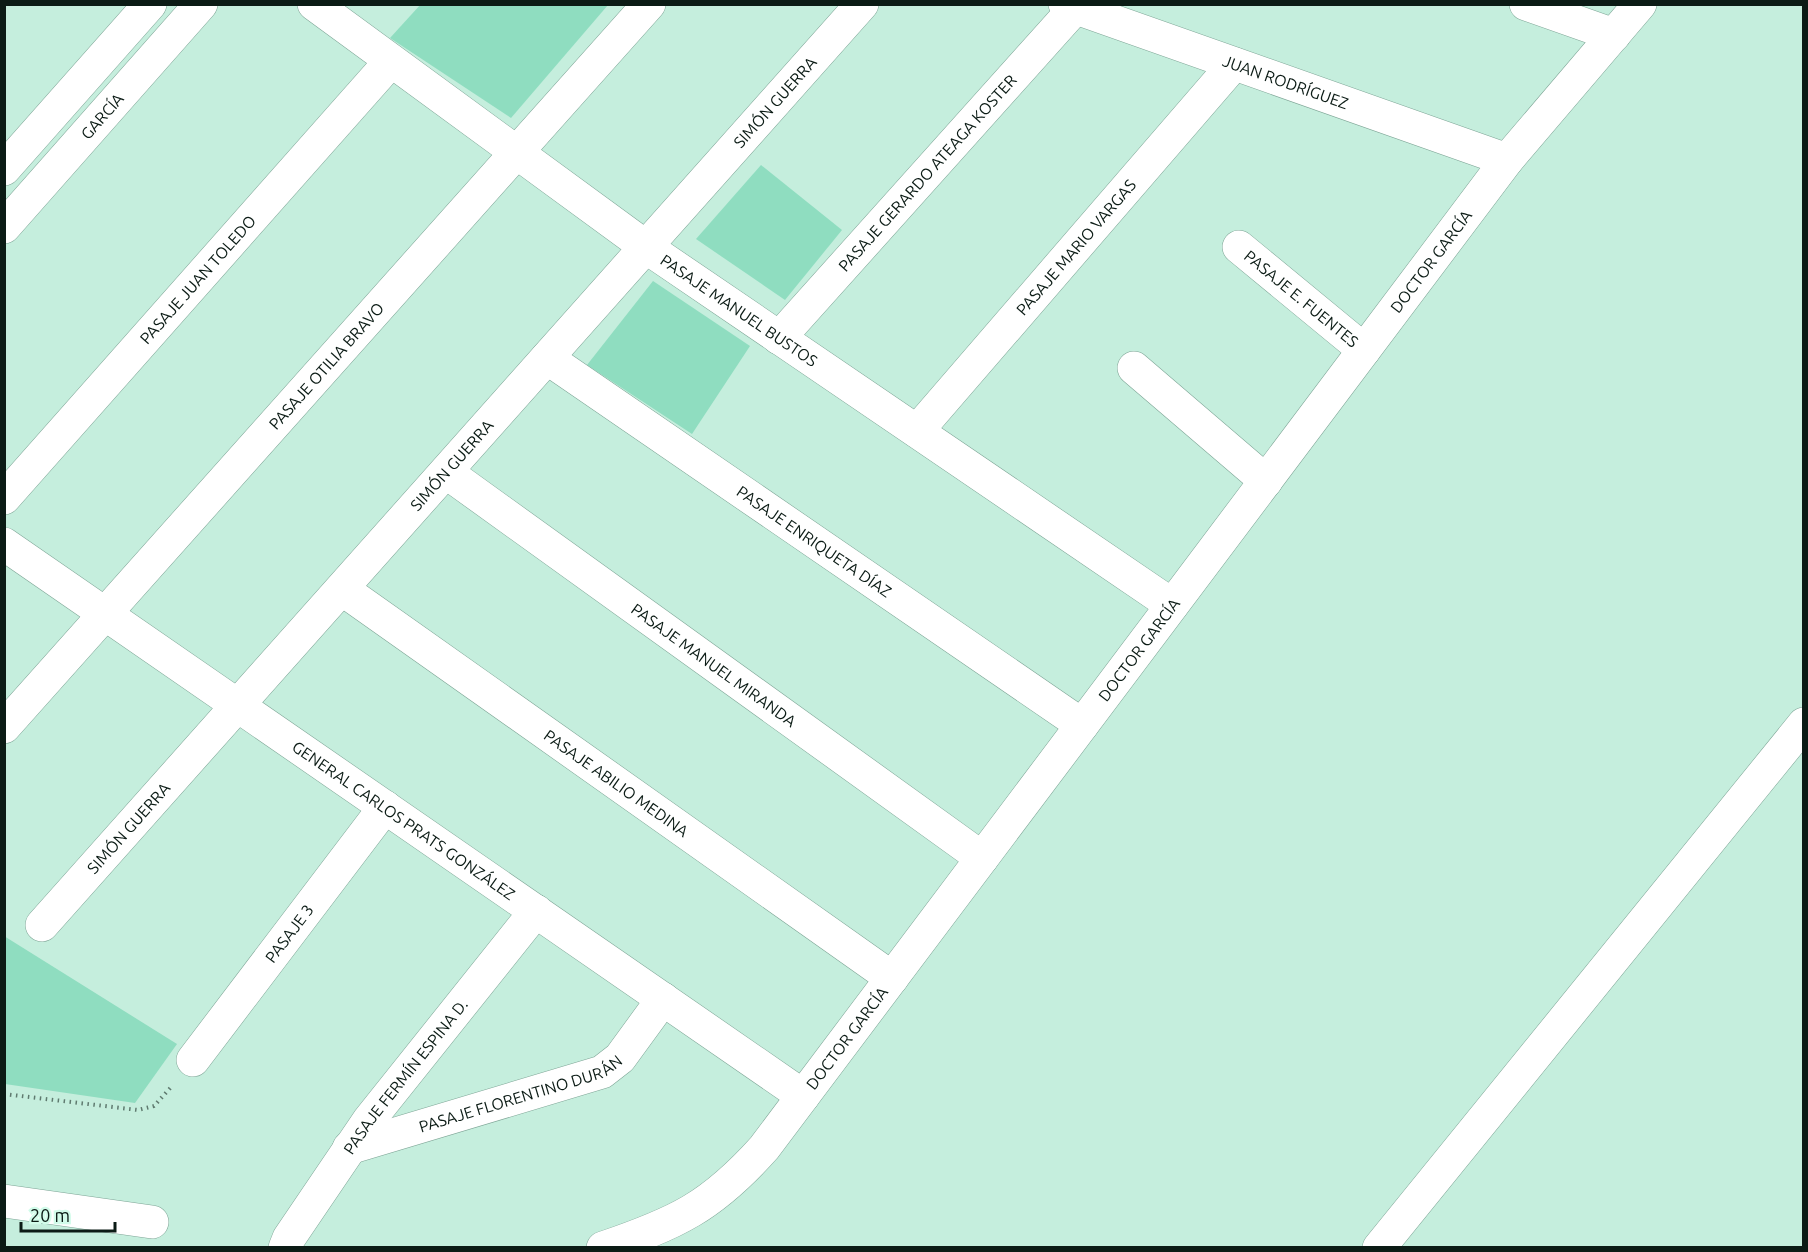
<svg xmlns="http://www.w3.org/2000/svg" width="1808" height="1252" font-family="Ubuntu,sans-serif">
	<rect width="100%" height="100%" fill="#c5eedd"/>
	<!-- green -->
	<g fill="#8fddc0">
		<path d="M421,4H608V5L511,118L390,38Z"/>
		<path d="M761,165L842,230L785,300L696,239Z"/>
		<path d="M653,281L750,346L692,434L587,365Z"/>
		<path d="M4,936L177,1044L135,1103L5,1084Z"/>
	</g>
	<g fill="none" stroke-linecap="round" stroke-linejoin="round">
		<!-- minor casing -->
		<g stroke="#7ea596" stroke-width="34">
			<g id="minor">
				<path id="s1" d="M314,4L646,247L1172,605"/>
				<path id="s2" d="M1065,4L1507,160"/>
				<path d="M1526,4L1614,35"/>
				<path d="M4,169L150,4"/>
				<path id="s3" d="M4,227L201,4"/>
				<path id="s4" d="M1239,247L1364,350"/>
				<path id="s5" d="M779,338L1075,8"/>
				<path id="s6" d="M547,358L1082,725"/>
				<path d="M1134,368L1266,481"/>
				<path id="s7" d="M917,431L1234,64"/>
				<path id="s8" d="M446,472L982,858"/>
				<path id="s9" d="M4,498L391,61"/>
				<path id="s10" d="M4,544L803,1096"/>
				<path id="s11" d="M342,589L892,978"/>
				<path id="s12" d="M4,727L649,4"/>
				<path id="s13" d="M42,925L862,4"/>
				<path id="s14" d="M193,1060L385,807"/>
				<path id="s15" d="M349,1148L602,1072L620,1058L663,999"/>
				<path d="M4,1201L152,1222"/>
				<path id="s16" d="M285,1248L289,1238L369,1120L536,911"/>
				<path id="s17" d="M603,1248C677,1223 711,1207 764,1148L1507,160L1640,4"/>
				<path d="M1379,1248L1804,724"/>
			</g>
		</g>
		<!-- path -->
		<path stroke="#5f7a6f" stroke-width="4" stroke-dasharray="1.5 4.5" stroke-linecap="butt" d="M4,1094L138,1110L154,1106L173,1085"/>
		<!-- minor -->
		<use href="#minor" stroke="#fff" stroke-width="33"/>
	</g>
	<g text-anchor="middle" stroke-width="6" stroke-linejoin="round" paint-order="stroke">
		<!-- street labels -->
		<g font-size="16" fill="#0b1b15" stroke="#d2fcea">
			<text dy="6" stroke="none"><textPath href="#s2" startOffset="234">JUAN RODRÍGUEZ</textPath></text>
			<text dy="6" stroke="none"><textPath href="#s13" startOffset="1102">SIMÓN GUERRA</textPath></text>
			<text dy="6" stroke="none"><textPath href="#s3" startOffset="148">GARCÍA</textPath></text>
			<text dy="6" stroke="none"><textPath href="#s5" startOffset="222">PASAJE GERARDO ATEAGA KOSTER</textPath></text>
			<text dy="6" stroke="none"><textPath href="#s7" startOffset="243">PASAJE MARIO VARGAS</textPath></text>
			<text dy="6" stroke="none"><textPath href="#s17" startOffset="1302">DOCTOR GARCÍA</textPath></text>
			<text dy="6" stroke="none"><textPath href="#s9" startOffset="292">PASAJE JUAN TOLEDO</textPath></text>
			<text dy="6" stroke="none"><textPath href="#s4" startOffset="81">PASAJE E. FUENTES</textPath></text>
			<text dy="6" stroke="none"><textPath href="#s1" startOffset="524">PASAJE MANUEL BUSTOS</textPath></text>
			<text dy="6" stroke="none"><textPath href="#s12" startOffset="484">PASAJE OTILIA BRAVO</textPath></text>
			<text dy="6" stroke="none"><textPath href="#s13" startOffset="616">SIMÓN GUERRA</textPath></text>
			<text dy="6" stroke="none"><textPath href="#s6" startOffset="324">PASAJE ENRIQUETA DÍAZ</textPath></text>
			<text dy="6" stroke="none"><textPath href="#s17" startOffset="816">DOCTOR GARCÍA</textPath></text>
			<text dy="6" stroke="none"><textPath href="#s8" startOffset="330">PASAJE MANUEL MIRANDA</textPath></text>
			<text dy="6" stroke="none"><textPath href="#s11" startOffset="336">PASAJE ABILIO MEDINA</textPath></text>
			<text dy="6" stroke="none"><textPath href="#s10" startOffset="486">GENERAL CARLOS PRATS GONZÁLEZ</textPath></text>
			<text dy="6" stroke="none"><textPath href="#s13" startOffset="130">SIMÓN GUERRA</textPath></text>
			<text dy="6" stroke="none"><textPath href="#s14" startOffset="159">PASAJE 3</textPath></text>
			<text dy="6" stroke="none"><textPath href="#s17" startOffset="330">DOCTOR GARCÍA</textPath></text>
			<text dy="6" stroke="none"><textPath href="#s16" startOffset="210">PASAJE FERMÍN ESPINA D.</textPath></text>
			<text dy="6" stroke="none"><textPath href="#s15" startOffset="180">PASAJE FLORENTINO DURÁN</textPath></text>
		</g>
	</g>
	<!-- border -->
	<rect width="1808" height="1252" fill="none" stroke="#0b1b15" stroke-width="12"/>
	<!-- scale -->
	<path d="M21 1222v9h94v-9" fill="none" stroke="#0b1b15" stroke-width="3"/>
	<text x="30" y="1222" font-size="18" fill="#0b1b15" stroke="#d2fcea" stroke-width="4.5" paint-order="stroke">20 m</text>
</svg>
